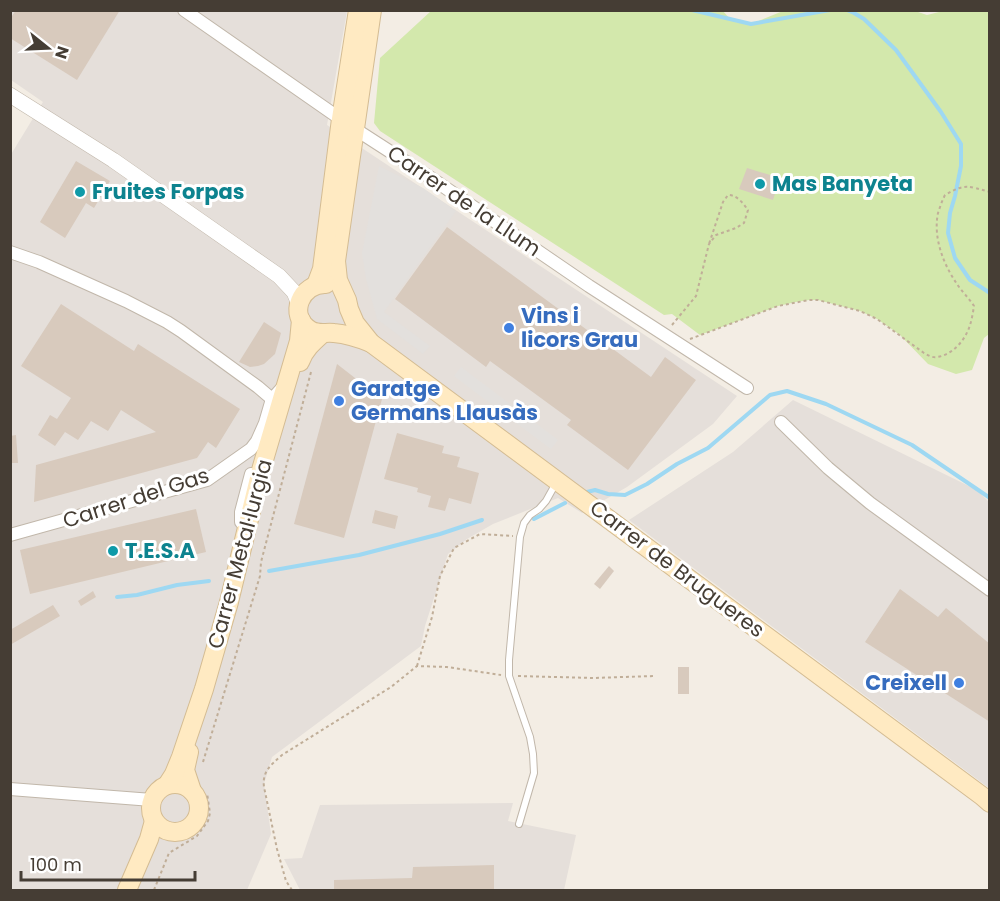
<svg xmlns="http://www.w3.org/2000/svg" width="1000" height="901" font-family="Poppins,sans-serif">
	<rect width="100%" height="100%" fill="#f3ede4"/>
	<!-- industrial -->
	<g fill="#e5dfda">
		<path d="M11,11H347L327,125L737,396L713,424L627,487L582,513L558,498L493,524L467,539L448,554L425,626L421,646L272,757L264,784L271,834L247,890H11L10,156L43,102L11,80Z"/>
		<path d="M793,400L977,490L990,503L989,788L629,520L733,452Z"/>
		<path d="M513,803L508,821L576,835L564,890H300L284,859L302,858L320,805Z"/>
	</g>
	<!-- green -->
	<path fill="#d3e8ac" d="M722,10L731,20L751,24L783,11L912,10L927,15L943,11H989V334L984,338L972,370L956,374L928,364L900,335L877,319L860,311L818,300H809L796,302L778,306L700,335L672,314L664,315L380,131L374,123L380,58L431,11Z"/>
	<!-- parking -->
	<g fill="#e3e0dd">
		<path d="M379,166L423,188L456,211L384,312L430,346L423,354L377,319L366,279L362,253Z"/>
		<path d="M461,367L558,440L551,449L454,376Z"/>
	</g>
	<g fill="none" stroke-linecap="round" stroke-linejoin="round">
		<!-- stream -->
		<g stroke="#9ed8f2" stroke-width="4">
			<path d="M692,10L751,24L830,10"/>
			<path d="M847,10L854,13L864,19L896,50L941,112L961,144V166L955,196L950,213L948,233L955,258L970,280L990,293"/>
			<path d="M587,492L595,490L608,494L625,495L647,484L677,464L708,448L770,395L787,391L826,404L912,445L990,498"/>
			<path d="M534,519L565,503"/>
			<path d="M269,571L359,555L440,534L482,520"/>
			<path d="M117,597L137,595L177,585L209,581"/>
		</g>
	</g>
	<!-- building -->
	<g fill="#d8cabd">
		<path d="M16,10H120L77,80L10,38V19Z"/>
		<path d="M76,161L110,181L94,208L86,203L65,238L40,222Z"/>
		<path d="M747,168L780,178L773,200L739,189Z"/>
		<path d="M447,227L651,377L665,357L696,380L628,470L567,425L571,420L490,361L486,367L395,299Z"/>
		<path d="M61,304L134,351L138,344L240,409L216,448L208,442L197,458L34,502L36,465L156,432L121,410L108,431L91,421L78,440L65,432L55,446L38,435L50,415L57,419L71,398L21,366Z"/>
		<path d="M264,322L281,333L275,354L264,364L258,366L250,367L239,362Z"/>
		<path d="M337,364L382,399L344,538L294,524Z"/>
		<path d="M397,433L444,446L442,453L460,457L457,467L479,473L471,504L449,498L445,511L428,507L431,496L417,492L418,488L384,479Z"/>
		<path d="M16,435L18,463H10V436Z"/>
		<path d="M196,509L206,552L30,594L20,550Z"/>
		<path d="M375,510L398,516L395,529L372,523Z"/>
		<path d="M609,566L614,571L600,589L594,584Z"/>
		<path d="M900,589L938,617L946,608L990,644V722L865,642Z"/>
		<path d="M93,591L96,597L81,606L78,601Z"/>
		<path d="M53,605L60,616L10,645V630Z"/>
		<rect x="678" y="667" width="11" height="27"/>
		<path d="M494,865V890H334V880L412,878L413,867Z"/>
	</g>
	<g fill="none" stroke-linecap="round" stroke-linejoin="round">
		<!-- service casing -->
		<g stroke="#c1b7aa" stroke-width="8">
			<path id="service" d="M519,824L534,773L533,754L530,737L509,676V660L520,537L524,523L530,515L539,509L546,501L556,483"/>
		</g>
		<!-- minor casing -->
		<g stroke="#c1b7aa" stroke-width="14">
			<g id="minor">
				<path d="M184,10L355,129L434,180L589,286L747,388"/>
				<path d="M10,252L39,262L126,301L167,322L181,331L258,387L272,399"/>
				<path d="M781,422L828,468L870,503L990,590"/>
				<path d="M247,528L241,522V512L251,474"/>
				<path d="M10,535L207,480L251,449L257,441L265,423L272,399L283,387"/>
				<path d="M10,789L152,800"/>
			</g>
		</g>
		<!-- tertiary casing -->
		<g stroke="#c1b7aa" stroke-width="16">
			<path id="tertiary" d="M10,95L113,160L279,276L294,292L299,304"/>
		</g>
		<!-- secondary casing -->
		<g stroke="#d4bc93" stroke-width="20">
			<g id="secondary">
				<path d="M372,10L336,261L338,280L347,300L349,309L355,323L371,343L982,796L990,803"/>
				<path d="M326,284C301,283 287,315 310,330C318,335 325,332 334,333C346,334 359,338 371,343"/>
				<path d="M316,285L322,269L341,119L358,10"/>
				<path d="M300,362C304,350 313,342 322,334"/>
				<path d="M189,752L185,770L192,791"/>
				<circle cx="175" cy="808" r="24"/>
				<path d="M167,785L174,774L181,757L204,689L229,602L261,470L299,341L301,320"/>
				<path d="M127,890L149,839L154,821"/>
			</g>
		</g>
		<!-- path -->
		<g stroke="#c0ae98" stroke-width="2" stroke-dasharray="3 3" stroke-linecap="butt">
			<path d="M672,325L696,296L709,244L716,235L736,228L744,223L748,210C743,203 737,195 728,195L723,202L709,244"/>
			<path d="M690,339L778,306L809,300H818L860,311L877,319L924,353C928,355 932,358 937,357C953,355 966,339 970,325C972,319 973,312 974,306C969,298 962,292 957,284C943,264 933,237 938,213C940,207 942,201 945,195C966,183 967,186 990,192"/>
			<path d="M417,666L432,617L440,576L454,548L480,534L513,536"/>
			<path d="M518,676L593,678L654,676"/>
			<path d="M203,762L260,576L261,562L311,372"/>
			<path d="M154,890L169,853L197,836L208,821L210,813L207,793"/>
			<path d="M292,890L286,881L277,849L264,787C262,771 271,765 282,755L391,687L417,666L447,667L501,675"/>
		</g>
		<!-- service -->
		<use href="#service" stroke="#fff" stroke-width="6"/>
		<!-- minor -->
		<use href="#minor" stroke="#fff" stroke-width="12"/>
		<!-- tertiary -->
		<use href="#tertiary" stroke="#fff" stroke-width="15"/>
		<!-- secondary -->
		<use href="#secondary" stroke="#ffeac2" stroke-width="18"/>
	</g>
	<!-- markers -->
	<g fill="#0f9aa8" stroke="#fff" stroke-width="2">
		<circle cx="760" cy="184" r="6"/>
		<circle cx="80" cy="192" r="6"/>
		<circle cx="113" cy="551" r="6"/>
	</g>
	<g fill="#3f7fe0" stroke="#fff" stroke-width="2">
		<circle cx="509" cy="328" r="6"/>
		<circle cx="339" cy="401" r="6"/>
		<circle cx="959" cy="683" r="6"/>
	</g>
	<g text-anchor="middle" stroke-width="6" stroke-linejoin="round" paint-order="stroke">
		<!-- culture labels -->
		<g font-size="21" font-weight="bold" fill="#0d838f" stroke="#fff" text-anchor="start">
			<text x="772" y="191">Mas Banyeta</text>
			<text x="92" y="199">Fruites Forpas</text>
			<text x="125" y="558">T.E.S.A</text>
		</g>
		<!-- street labels -->
		<g font-size="21" fill="#453d34" stroke="#fff">
			<text transform="translate(464 201) rotate(34)" y="7">Carrer de la Llum</text>
			<text transform="translate(136 498) rotate(-18)" y="7">Carrer del Gas</text>
			<text transform="translate(240 554) rotate(-75)" y="7">Carrer Metal·lurgia</text>
			<text transform="translate(677 569) rotate(37)" y="7">Carrer de Brugueres</text>
		</g>
		<!-- shop labels -->
		<g font-size="21" font-weight="bold" fill="#366cbe" stroke="#fff" text-anchor="start">
			<text x="521" y="323">Vins i<tspan x="521" dy="24">licors Grau</tspan></text>
			<text x="351" y="396">Garatge<tspan x="351" dy="24">Germans Llausàs</tspan></text>
			<text x="947" y="690" text-anchor="end">Creixell</text>
		</g>
	</g>
	<!-- border -->
	<rect width="1000" height="901" fill="none" stroke="#453d34" stroke-width="24"/>
	<!-- north arrow -->
	<g transform="translate(48 48) rotate(108)" stroke="#ffffff" stroke-width="4.5" paint-order="stroke">
	<path d="M0-4.5L10 22L0 15L-10 22Z" fill="#453d34"/>
	<text y="-9" font-size="16" font-weight="bold" text-anchor="middle" fill="#453d34">N</text>
	</g>
	<!-- scale -->
	<path d="M21 871v9h174v-9" fill="none" stroke="#453d34" stroke-width="3"/>
	<text x="30" y="871" font-size="18" fill="#453d34" stroke="#ffffff" stroke-width="4.5" paint-order="stroke">100 m</text>
</svg>
